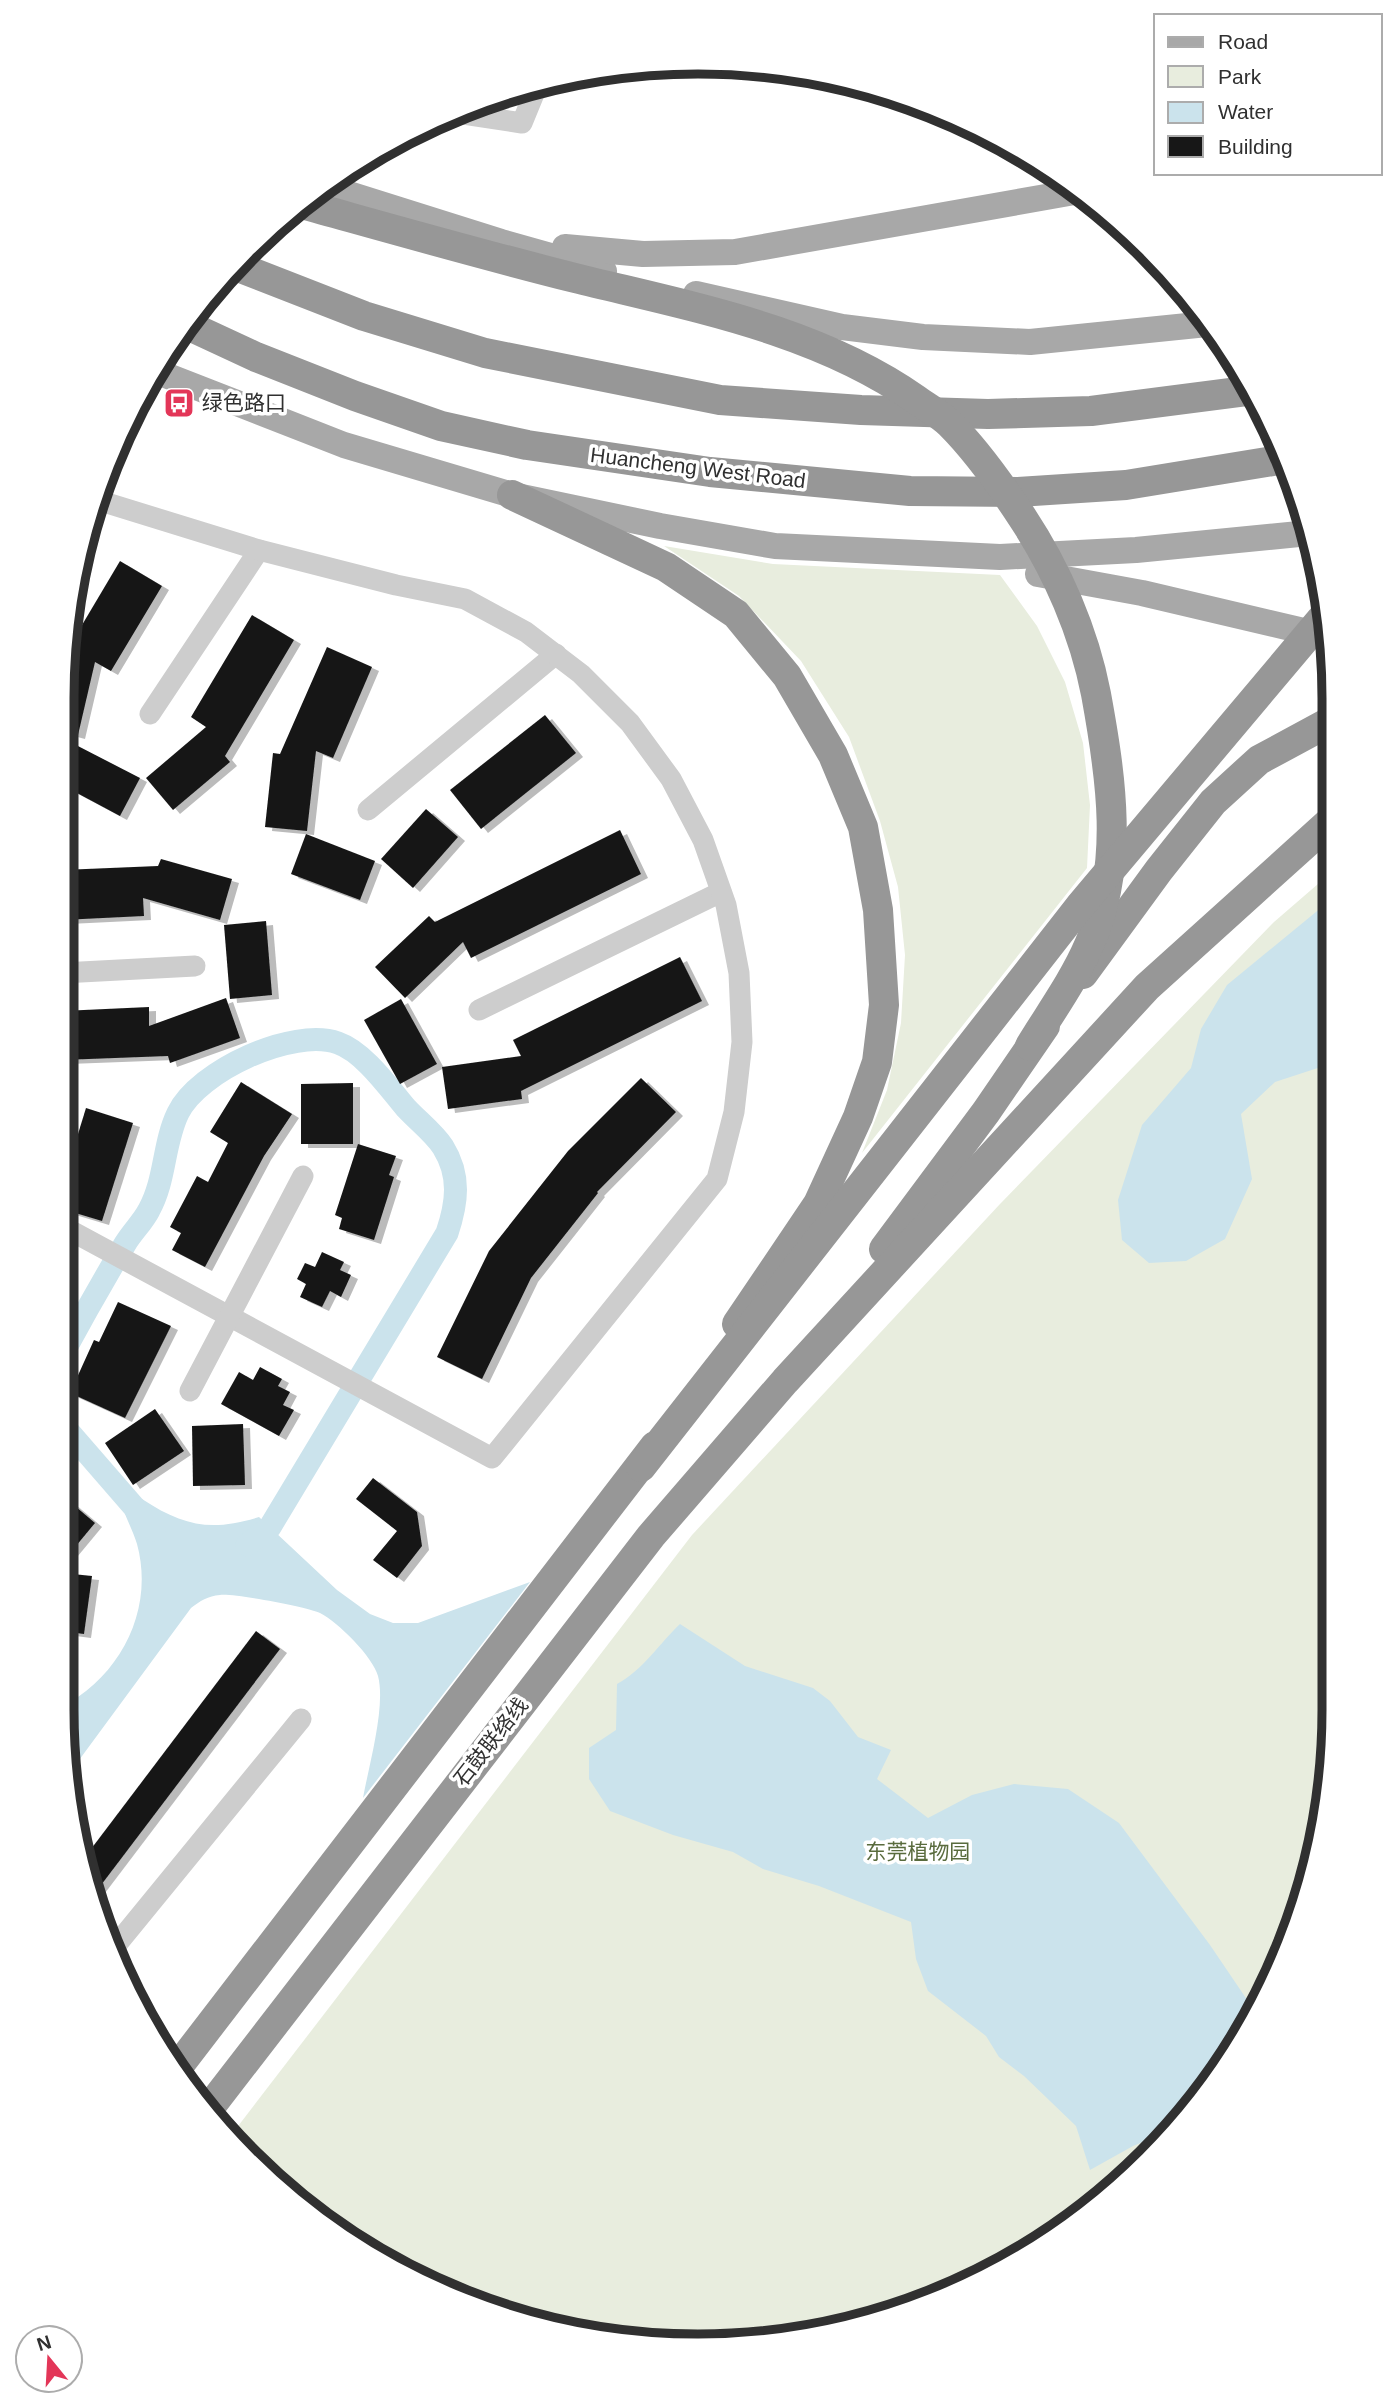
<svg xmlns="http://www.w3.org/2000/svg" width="1396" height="2408" font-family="Helvetica,'Noto Sans SC',sans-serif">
	<defs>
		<filter id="shadow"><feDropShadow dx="7" dy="4" stdDeviation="0" flood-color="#0004"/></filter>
	</defs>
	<rect width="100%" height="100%" fill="#fff"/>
	<!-- green -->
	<g fill="#e8edde">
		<path d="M664,546L773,564L1000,575L1037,626L1065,682L1083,743L1090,805L1087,868L862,1153L887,1090L901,1023L905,955L898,887L880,821L849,737L801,661L739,596Z"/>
		<path d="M1333,871V1752L1301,1915L1228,2063L1086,2215L903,2313L698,2347L533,2325L344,2239L232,2134L692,1535L1000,1204L1274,922Z"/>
	</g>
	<!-- water -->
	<g fill="#cbe3ec">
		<path d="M1333,898V1063L1275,1082L1241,1114L1252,1179L1225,1239L1186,1261L1149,1263L1122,1240L1118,1200L1142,1125L1191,1068L1201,1029L1227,985Z"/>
		<path d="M142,1499C183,1526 211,1532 259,1517L337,1590L370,1614L393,1623H418L530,1582L363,1798C369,1765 386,1706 378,1676C373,1657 338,1622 320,1613C308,1607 233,1593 220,1595C208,1596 200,1601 191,1608L71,1771L61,1707C120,1677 155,1610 137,1544C134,1534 129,1524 125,1514Z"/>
		<path d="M680,1624L745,1666L813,1688L830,1701L858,1737L891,1750L877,1779L928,1818L972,1795L1014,1784L1068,1789L1119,1823L1210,1945L1254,2010L1228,2063L1162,2134L1133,2146L1090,2170L1076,2126L1024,2076L999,2057L986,2036L928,1991L916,1959L911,1922L819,1886L763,1869L733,1852L673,1835L610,1811L589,1779V1748L616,1730L617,1684C643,1670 659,1644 680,1624Z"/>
	</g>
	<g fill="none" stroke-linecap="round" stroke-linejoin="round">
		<!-- canal -->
		<g stroke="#cbe3ec" stroke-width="23">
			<path d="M62,1355C82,1318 103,1281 125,1244C132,1232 143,1222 149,1210C166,1179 163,1144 178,1113C198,1071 293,1027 338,1043C364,1052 389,1088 406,1108C418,1121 434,1133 443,1147C461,1176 457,1203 447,1233L270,1527L247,1545"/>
			<path d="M62,1424L154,1530"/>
		</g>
	</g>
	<!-- building -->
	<g fill="#171717" filter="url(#shadow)">
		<path d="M120,561L162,586L111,671L95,662L78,735L63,731V657Z"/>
		<path d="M252,615L294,640L225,756L230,762L173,810L146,778L206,727L191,717Z"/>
		<path d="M327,647L372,667L333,758L316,751L307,831L265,827L273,753L280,754Z"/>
		<path d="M545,715L576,753L481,829L450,790Z"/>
		<path d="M74,744L140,778L120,816L62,785V766Z"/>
		<path d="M426,809L458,837L413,888L381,859Z"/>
		<path d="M620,830L641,874L471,958L463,942L405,998L375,967L429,916L435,922Z"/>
		<path d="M306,834L375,861L360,900L291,874Z"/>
		<path d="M161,859L232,879L220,920L143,898L144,916L62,920V870L158,866Z"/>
		<path d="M266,921L272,995L230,999L224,925Z"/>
		<path d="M680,957L702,1001L521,1091L522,1099L448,1109L442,1067L521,1056L513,1040Z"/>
		<path d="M226,998L240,1038L170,1063L168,1056L62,1060V1011L149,1007V1026Z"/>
		<path d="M401,999L437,1064L400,1084L364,1020Z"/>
		<path d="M641,1078L676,1112L597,1192L598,1193L531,1278L482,1379L437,1357L489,1251L568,1151Z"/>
		<path d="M241,1082L292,1114L264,1156L205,1267L172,1250L181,1233L170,1227L197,1176L208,1182L228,1143L210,1132Z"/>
		<path d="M353,1083V1144H301V1084Z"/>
		<path d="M86,1108L133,1123L102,1221L62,1209V1186Z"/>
		<path d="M358,1144L396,1156L389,1175L394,1177L374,1240L339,1229L342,1218L335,1215Z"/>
		<path d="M322,1252L344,1262L340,1270L351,1275L341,1297L330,1291L322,1307L300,1297L306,1284L297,1279L305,1263L315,1267Z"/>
		<path d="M118,1302L171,1326L125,1418L70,1393L94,1340L99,1342Z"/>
		<path d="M260,1367L282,1379L278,1386L290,1392L283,1405L294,1410L279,1436L221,1404L239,1372L253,1380Z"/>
		<path d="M155,1409L184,1451L133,1485L105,1443Z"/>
		<path d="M243,1424L245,1485L193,1486L192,1426Z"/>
		<path d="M373,1478L417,1512L422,1546L397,1578L373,1560L397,1531L356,1499Z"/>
		<path d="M62,1495L95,1523L61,1564Z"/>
		<path d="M63,1573L92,1576L84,1634L61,1631Z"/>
		<path d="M256,1631L280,1649L92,1897L85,1857Z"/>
	</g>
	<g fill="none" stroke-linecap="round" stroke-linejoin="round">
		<!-- minor -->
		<g stroke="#cdcdcd" stroke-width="21">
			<path d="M450,112L522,123L538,84"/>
			<path d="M150,714L259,550"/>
			<path d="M368,810L556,654"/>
			<path d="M62,973L195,966"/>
			<path d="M479,1010L721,892"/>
			<path d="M62,1226L492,1458L717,1179L734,1112L742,1042L739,973L726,905L703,840L671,779L630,723L581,674L526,632L465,599L396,585L259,550L94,499"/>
			<path d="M190,1391L303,1176"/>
			<path d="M113,1949L301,1719"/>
		</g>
		<!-- major -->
		<g stroke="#a8a8a8" stroke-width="26">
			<path d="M323,186L501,242L604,271"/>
			<path d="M565,247L643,254L735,252L1080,191"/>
			<path d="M696,294L842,327L923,337L1030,342L1207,324"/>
			<path d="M155,371L344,445L512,495L660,526L775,546L1000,557L1136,550L1309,533"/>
			<path d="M1038,574L1142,593L1329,637"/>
		</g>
		<!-- highway -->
		<g stroke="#979797" stroke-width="30">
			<path d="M233,265L364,316L485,353L720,400L861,410L988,414L1091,411L1254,390"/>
			<path d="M185,324L256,357L355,396L441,426L527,445L710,472L910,491L1018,492L1126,485L1285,459"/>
			<path d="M512,495L666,567L736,614L787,676L833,755L863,827L878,910L884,1005L877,1062L858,1117L818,1204L737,1324"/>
			<path d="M1083,974L1159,870L1213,802L1259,760L1333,720"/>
			<path d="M884,1249L986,1112L1045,1026"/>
			<path d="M177,2068L655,1446"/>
			<path d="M207,2111L651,1536L785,1381L1147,987L1333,819"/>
		</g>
		<!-- highway-bridge -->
		<g stroke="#979797" stroke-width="30">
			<path d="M302,204C392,229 483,255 575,278C692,307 816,329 917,400C928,408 941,415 950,424C978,452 1001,485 1022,517C1057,570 1084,632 1096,694C1111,776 1125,866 1089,945C1074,980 1050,1013 1030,1046"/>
			<path d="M641,1467L1080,906L1325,615"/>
		</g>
	</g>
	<!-- icons -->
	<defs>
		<g id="bus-square" transform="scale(1.575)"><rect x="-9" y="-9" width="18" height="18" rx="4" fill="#e33658" stroke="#fff"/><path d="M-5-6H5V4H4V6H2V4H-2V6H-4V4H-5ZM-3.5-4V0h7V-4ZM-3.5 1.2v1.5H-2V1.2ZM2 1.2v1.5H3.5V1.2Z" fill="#fff"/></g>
	</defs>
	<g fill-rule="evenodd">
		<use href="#bus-square" x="179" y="403"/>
	</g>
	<g text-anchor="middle" stroke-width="7" stroke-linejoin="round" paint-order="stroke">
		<!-- poi labels -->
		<g font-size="21" fill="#303030" stroke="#fff" text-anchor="start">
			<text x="202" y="410">绿色路口</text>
		</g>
		<!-- street labels -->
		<g font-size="21" fill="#303030" stroke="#fff">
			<text transform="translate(698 468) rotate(7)" y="7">Huancheng West Road</text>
			<text transform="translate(491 1742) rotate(-52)" y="7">石鼓联络线</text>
		</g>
		<!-- park labels -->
		<g font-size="21" fill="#596b3d" stroke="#fff">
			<text x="918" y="1859">东莞植物园</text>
		</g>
	</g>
	<!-- crop -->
	<path d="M0 0H1396V2408H0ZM698 74H698A624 624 0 0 1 1322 698V1710A624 624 0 0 1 698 2334H698A624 624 0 0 1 74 1710V698A624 624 0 0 1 698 74Z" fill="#fff" fill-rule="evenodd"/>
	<path fill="none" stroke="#303030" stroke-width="9" d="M698 74H698A624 624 0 0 1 1322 698V1710A624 624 0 0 1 698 2334H698A624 624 0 0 1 74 1710V698A624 624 0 0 1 698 74Z"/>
	<!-- legend -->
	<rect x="1154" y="14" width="228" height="161" fill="#ffffff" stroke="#acacac" stroke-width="2"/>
	<rect x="1168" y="37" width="35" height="10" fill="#a8a8a8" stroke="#acacac" stroke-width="2"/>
	<text x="1218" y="49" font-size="21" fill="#303030">Road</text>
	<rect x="1168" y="66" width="35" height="21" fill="#e8edde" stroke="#acacac" stroke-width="2"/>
	<text x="1218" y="84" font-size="21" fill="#303030">Park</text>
	<rect x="1168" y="102" width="35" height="21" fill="#cbe3ec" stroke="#acacac" stroke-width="2"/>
	<text x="1218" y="119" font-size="21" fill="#303030">Water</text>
	<rect x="1168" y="136" width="35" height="21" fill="#171717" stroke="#acacac" stroke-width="2"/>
	<text x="1218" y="154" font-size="21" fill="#303030">Building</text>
	<!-- north arrow -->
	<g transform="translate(49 2359) rotate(342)"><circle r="33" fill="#ffffff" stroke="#acacac" stroke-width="2"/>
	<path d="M0-5L12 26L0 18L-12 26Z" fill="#e33658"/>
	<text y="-10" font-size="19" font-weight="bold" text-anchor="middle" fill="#303030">N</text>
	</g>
</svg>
